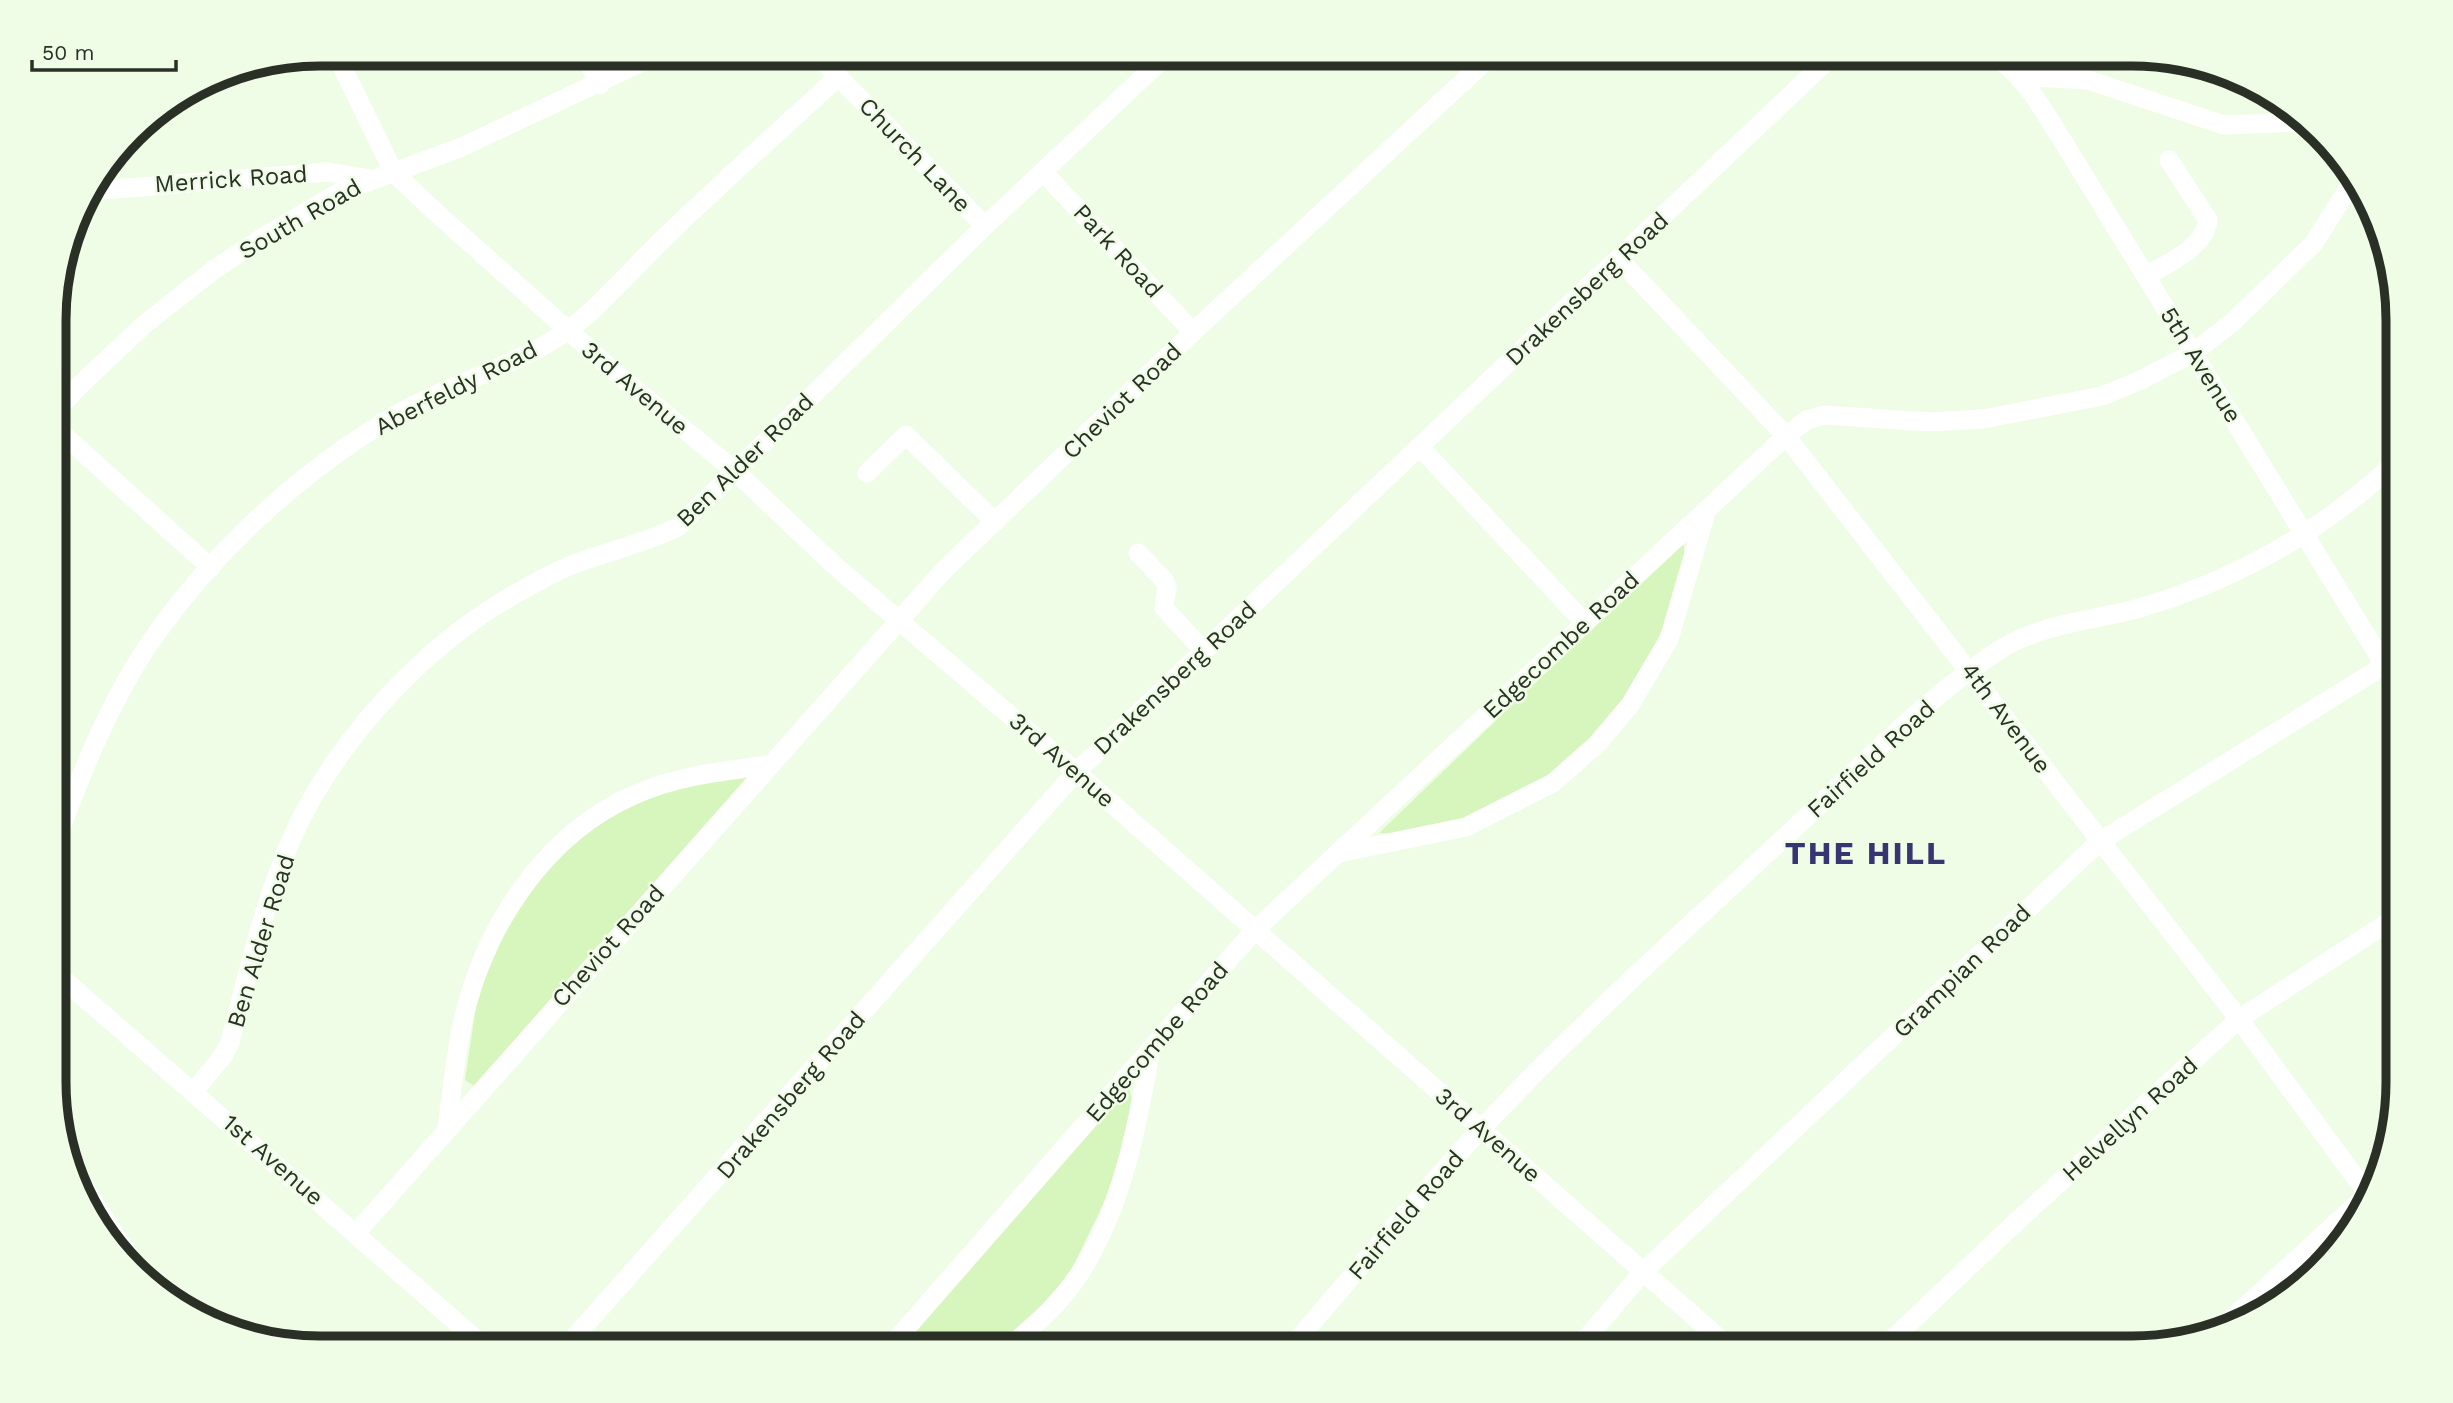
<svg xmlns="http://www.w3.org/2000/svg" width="2453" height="1403" font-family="'Work Sans',sans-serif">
	<rect width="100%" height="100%" fill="#f0fde6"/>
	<!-- green -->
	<g fill="#d7f6bd">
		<path d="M1683,541C1688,570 1675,596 1665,623C1628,717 1560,782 1467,818C1454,823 1440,831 1427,833C1412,836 1394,833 1379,833Z"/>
		<path d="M750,774L474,1086L465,1080L478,993L525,886L560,848L655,788Z"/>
		<path d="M1128,1085L1133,1103L1111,1188L1070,1273L1034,1314L992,1349H901Z"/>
	</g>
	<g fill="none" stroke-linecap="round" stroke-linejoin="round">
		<!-- minor -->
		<g stroke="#fff" stroke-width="19">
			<path d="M336,54L394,173L441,217L617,374L735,471L833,564L1076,772L1730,1348"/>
			<path d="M584,54L600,85"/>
			<path d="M816,54L985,226"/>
			<path d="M1990,54C2025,73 2043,111 2064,143L2398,687"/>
			<path d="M2018,76L2088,80L2224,125L2300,122"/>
			<path d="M1043,172L1193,332"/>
			<path d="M91,191L329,172L371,179"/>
			<path d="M1619,259L1786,436L2239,1019L2369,1196"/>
			<path d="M2146,276C2168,263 2205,248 2208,220L2169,160"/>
			<path d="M56,411L81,384L146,323L215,269L265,236L340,192L462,147L659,54"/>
			<path d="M56,428L211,568"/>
			<path d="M1420,447L1585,623"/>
			<path d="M867,473L906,435L995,522"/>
			<path d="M1138,553L1164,580L1167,587L1164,608L1204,651"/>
			<path d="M56,842C82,770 112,696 156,634C218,547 304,469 396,415C450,383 515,367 567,331C598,309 633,268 661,241C719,185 779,131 838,77"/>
			<path d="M1339,853L1466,827L1553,783L1597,744L1630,705L1669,639L1707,509"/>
			<path d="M56,973L487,1349"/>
			<path d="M194,1091L223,1056L230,1042C248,974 263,905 291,840C334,742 424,645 517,593C533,584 551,574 569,566C605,552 643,544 678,527L985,226L1168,54"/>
			<path d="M447,1127C452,1092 455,1056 463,1021C484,928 543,835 634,795C676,776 724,771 769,765"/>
			<path d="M82,1184L133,1262"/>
			<path d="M356,1233L943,571L1193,332L1493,54"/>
			<path d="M2214,1335L2371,1191"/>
			<path d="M1290,1348C1354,1275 1415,1200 1481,1129C1577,1027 1682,932 1785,837C1854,774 1920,702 1998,651C2039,624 2090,621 2136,609C2235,581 2324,530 2398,460"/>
			<path d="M1578,1348L1643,1272L2099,842L2398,657"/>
			<path d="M1883,1348L2014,1224L2239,1019L2398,916"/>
			<path d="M564,1349L1076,772L1834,54"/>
			<path d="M888,1349L1254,931L1786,436L1807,420L1825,415L1928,422L1983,419L2102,396L2141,380L2193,353L2234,321L2314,243L2356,176"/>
			<path d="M1006,1349C1033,1327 1059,1305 1078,1276C1121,1211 1137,1129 1150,1053"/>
		</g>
	</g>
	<g text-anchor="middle" stroke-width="5" stroke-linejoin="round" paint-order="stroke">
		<!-- street labels -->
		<g font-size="24" fill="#2b3027" stroke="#f0fde6">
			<text transform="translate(915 155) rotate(46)" y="8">Church Lane</text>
			<text transform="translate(231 179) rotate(-4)" y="8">Merrick Road</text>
			<text transform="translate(300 219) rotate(-30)" y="8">South Road</text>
			<text transform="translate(1118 251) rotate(47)" y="8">Park Road</text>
			<text transform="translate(1587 289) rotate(-43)" y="8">Drakensberg Road</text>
			<text transform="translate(2201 365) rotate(58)" y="8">5th Avenue</text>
			<text transform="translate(456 388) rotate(-27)" y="8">Aberfeldy Road</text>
			<text transform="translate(635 388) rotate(40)" y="8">3rd Avenue</text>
			<text transform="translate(1122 401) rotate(-44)" y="8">Cheviot Road</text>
			<text transform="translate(745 460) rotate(-44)" y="8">Ben Alder Road</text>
			<text transform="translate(1561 645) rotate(-43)" y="8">Edgecombe Road</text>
			<text transform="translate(1175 678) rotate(-43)" y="8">Drakensberg Road</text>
			<text transform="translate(2006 718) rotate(53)" y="8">4th Avenue</text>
			<text transform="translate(1871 759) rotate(-42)" y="8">Fairfield Road</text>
			<text transform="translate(1062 760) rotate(41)" y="8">3rd Avenue</text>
			<text transform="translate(261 941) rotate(-73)" y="8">Ben Alder Road</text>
			<text transform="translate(608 946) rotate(-48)" y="8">Cheviot Road</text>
			<text transform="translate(1962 971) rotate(-44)" y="8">Grampian Road</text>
			<text transform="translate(1157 1042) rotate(-49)" y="8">Edgecombe Road</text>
			<text transform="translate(791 1095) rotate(-49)" y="8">Drakensberg Road</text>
			<text transform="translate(2130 1119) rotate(-42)" y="8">Helvellyn Road</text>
			<text transform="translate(1488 1135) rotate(41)" y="8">3rd Avenue</text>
			<text transform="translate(273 1160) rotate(41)" y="8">1st Avenue</text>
			<text transform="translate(1406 1215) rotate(-49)" y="8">Fairfield Road</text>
		</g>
		<!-- district labels -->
		<g font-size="32" font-weight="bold" letter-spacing="2" fill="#373672" stroke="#f0fde6">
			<text x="1866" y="864">THE HILL</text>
		</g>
	</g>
	<!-- crop -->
	<path d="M0 0H2453V1403H0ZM320 66H2132A254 254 0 0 1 2386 320V1082A254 254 0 0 1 2132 1336H320A254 254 0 0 1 66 1082V320A254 254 0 0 1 320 66Z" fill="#f0fde6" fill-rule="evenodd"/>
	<path fill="none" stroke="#2b3027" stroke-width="9" d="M320 66H2132A254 254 0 0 1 2386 320V1082A254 254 0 0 1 2132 1336H320A254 254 0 0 1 66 1082V320A254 254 0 0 1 320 66Z"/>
	<!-- scale -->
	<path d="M32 60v10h144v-10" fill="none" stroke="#2b3027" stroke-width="3.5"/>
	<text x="42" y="60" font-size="21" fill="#2b3027" stroke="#f0fde6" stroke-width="5" paint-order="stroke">50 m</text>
</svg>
